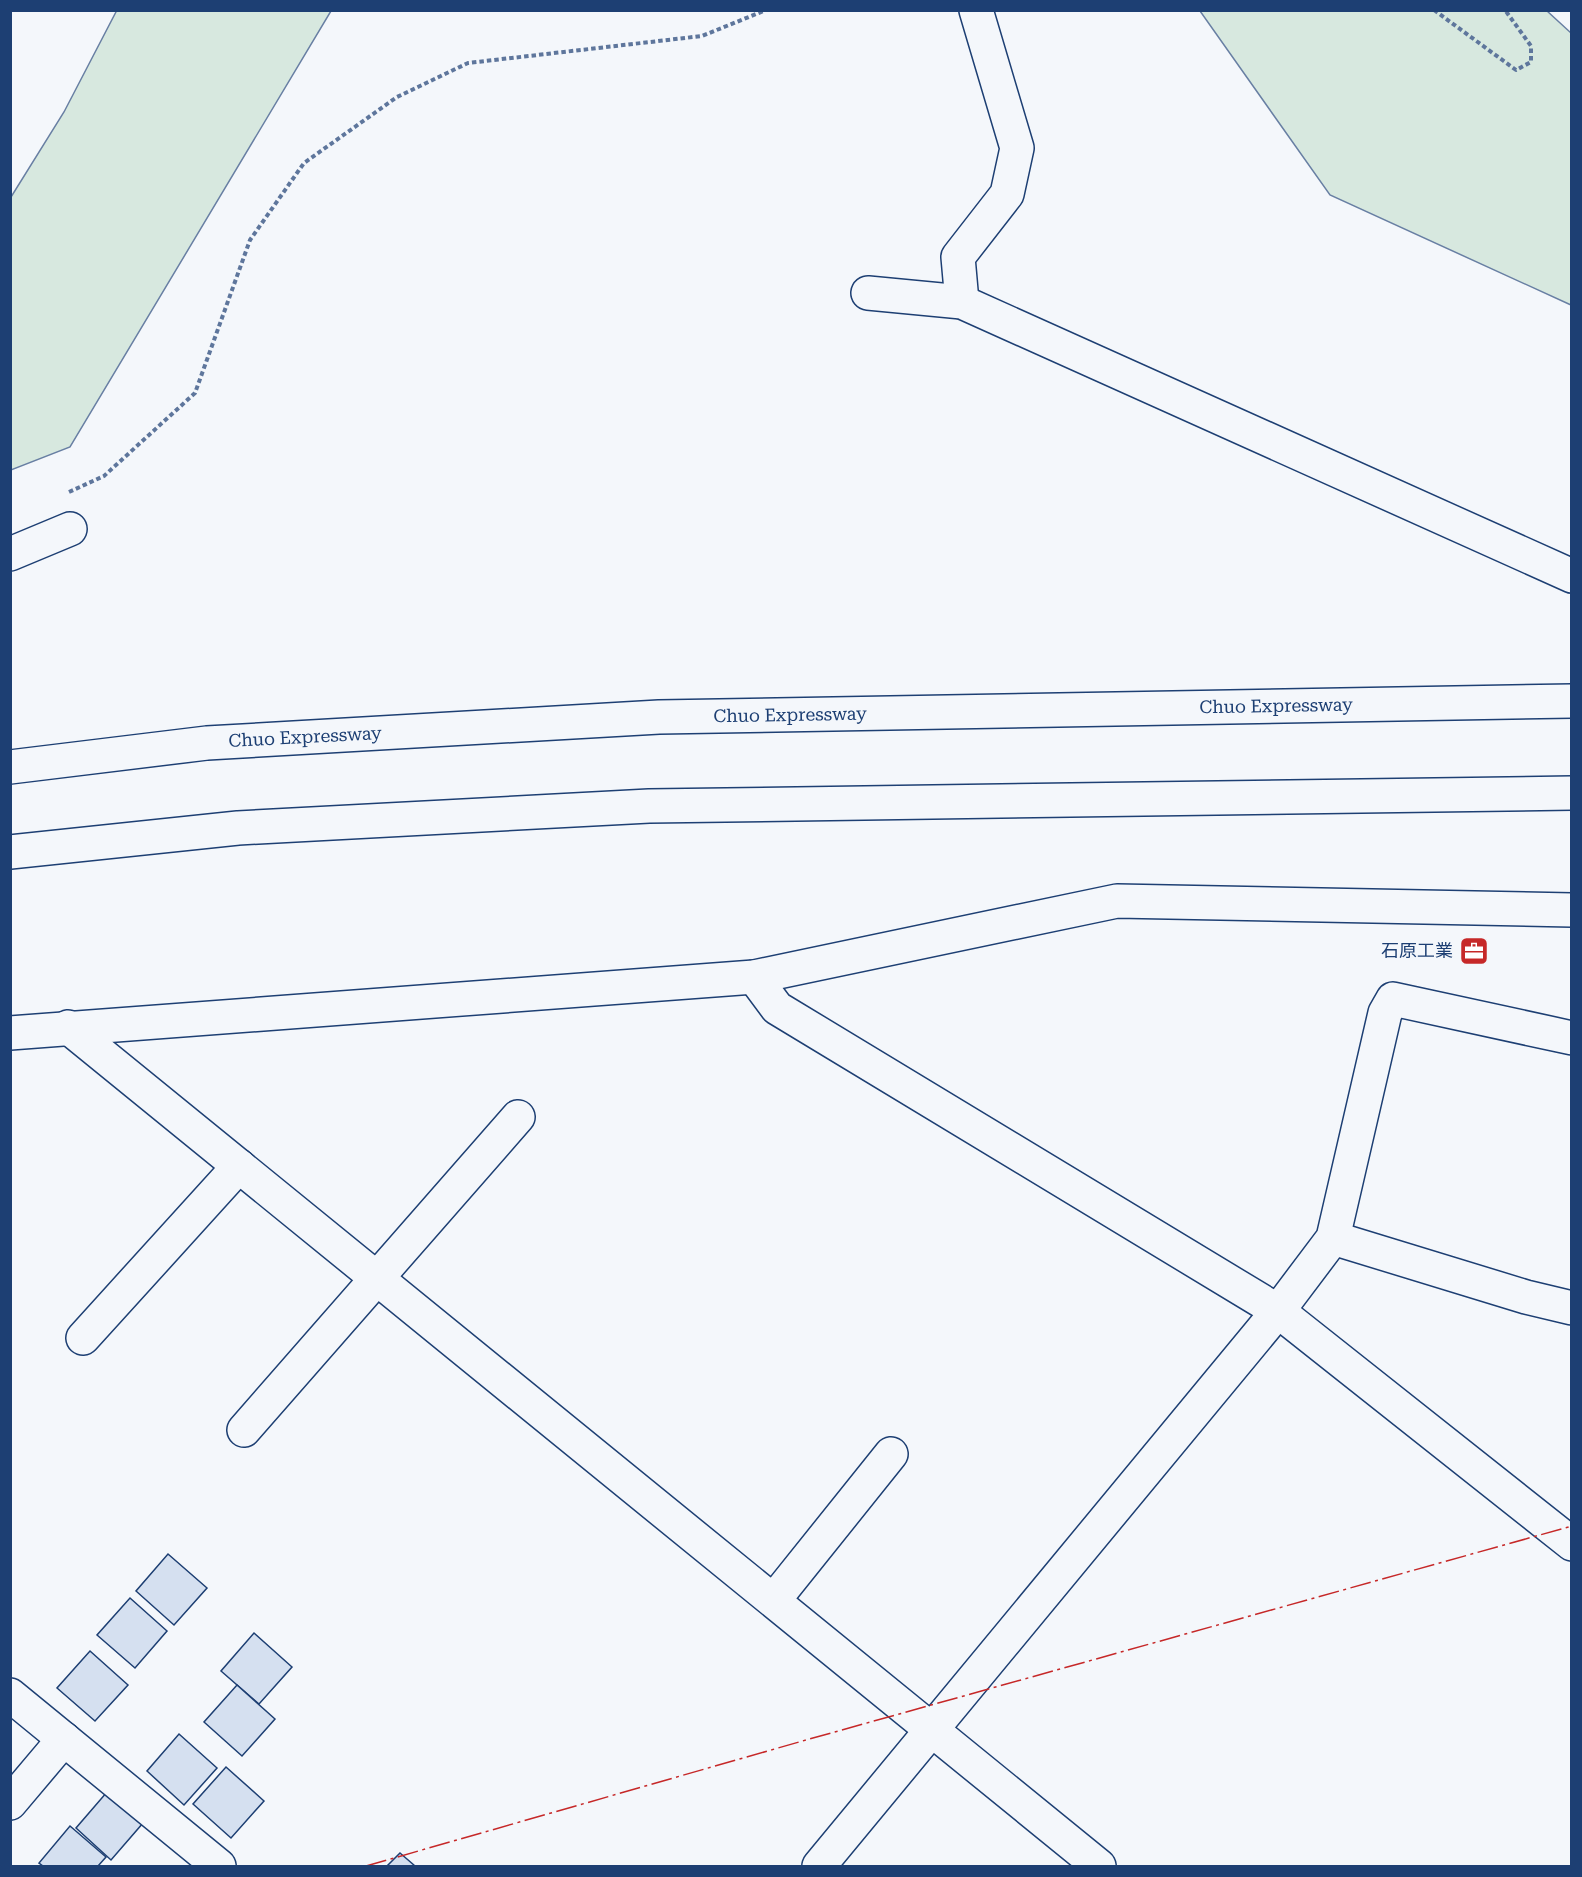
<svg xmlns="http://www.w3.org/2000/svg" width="1582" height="1877" font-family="'Roboto Serif','Noto Sans JP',serif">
	<rect width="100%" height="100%" fill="#f4f7fb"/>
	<!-- green -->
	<g fill="#d7e8df" stroke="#687fa3" stroke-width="1.5">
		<path d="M117,10L331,11L70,447L11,470V197L64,112Z"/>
		<path d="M1200,11H1547L1571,33V305L1330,195Z"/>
	</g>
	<!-- building -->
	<g fill="#d5e0f0" stroke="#1d3f73" stroke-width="1.5">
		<path d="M168,1554L207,1588L174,1625L136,1591Z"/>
		<path d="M130,1598L167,1631L135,1668L97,1635Z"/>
		<path d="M254,1633L292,1667L259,1704L221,1671Z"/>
		<path d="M90,1651L128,1685L95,1721L57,1688Z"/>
		<path d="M237,1685L275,1719L242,1756L204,1722Z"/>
		<path d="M179,1734L217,1768L184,1805L147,1771Z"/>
		<path d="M226,1767L264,1801L231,1838L193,1804Z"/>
		<path d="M107,1792L143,1823L111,1860L76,1828Z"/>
		<path d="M70,1826L106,1857L98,1866H43L39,1863Z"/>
		<path d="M400,1853L415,1866H387Z"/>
	</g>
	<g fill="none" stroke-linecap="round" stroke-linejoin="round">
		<!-- minor casing -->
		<g stroke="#1d3f73" stroke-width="36">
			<g id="minor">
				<path d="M868,293L962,302L1572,576"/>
				<path d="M962,302L958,257L1007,194L1017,148L976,10"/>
				<path d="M10,554L70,529"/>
				<path d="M754,977L777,1008L1278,1311L1572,1544"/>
				<path d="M68,1027L1099,1866"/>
				<path d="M10,1033L754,977L1117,901L1572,910"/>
				<path d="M1333,1238L1526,1297L1572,1308"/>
				<path d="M83,1338L239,1166"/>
				<path d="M244,1430L518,1117"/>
				<path d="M774,1600L891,1454"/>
				<path d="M10,1695L219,1866"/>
				<path d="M10,1803L64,1739"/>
				<path d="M819,1866L1278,1311L1333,1238L1385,1013L1393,999L1572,1038"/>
			</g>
		</g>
		<!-- highway casing -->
		<g stroke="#1d3f73" stroke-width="36">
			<g id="highway">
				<path d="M10,767L207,743L659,717L1572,701"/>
				<path d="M10,852L238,828L649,806L1572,793"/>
			</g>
		</g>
		<!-- path -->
		<g stroke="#5e769c" stroke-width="4" stroke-dasharray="4.5 3" stroke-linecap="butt">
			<path d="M1434,10L1516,70L1531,62V46L1505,10"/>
			<path d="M69,492L104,476L195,393L250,240L304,163L397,97L468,63L702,36L766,10"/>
		</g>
		<!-- minor -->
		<use href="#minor" stroke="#f4f7fb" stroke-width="33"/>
		<!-- highway -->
		<use href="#highway" stroke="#f4f7fb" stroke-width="33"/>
		<!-- power -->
		<path stroke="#c62828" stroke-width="1.5" stroke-dasharray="21 4.5 3 4.5" stroke-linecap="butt" d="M366,1866L806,1740L1572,1526"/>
	</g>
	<!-- icons -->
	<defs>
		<g id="office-square" transform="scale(1.5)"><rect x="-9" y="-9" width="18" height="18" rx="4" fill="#c62828" stroke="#f4f7fb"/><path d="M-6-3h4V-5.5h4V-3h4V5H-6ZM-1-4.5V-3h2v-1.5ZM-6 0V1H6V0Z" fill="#fff"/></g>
	</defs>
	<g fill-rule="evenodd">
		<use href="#office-square" x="1474" y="951"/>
	</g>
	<g text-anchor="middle" stroke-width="4.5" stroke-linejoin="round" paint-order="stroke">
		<!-- street labels -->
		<g font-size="18" fill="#1d3f73" stroke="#f4f7fb">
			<text transform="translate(1276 706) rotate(-1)" y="6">Chuo Expressway</text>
			<text transform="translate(790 715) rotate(-1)" y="6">Chuo Expressway</text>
			<text transform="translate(305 737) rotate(-3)" y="6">Chuo Expressway</text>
		</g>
		<!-- poi labels -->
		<g font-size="18" fill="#1d3f73" stroke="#f4f7fb" text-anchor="end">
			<text x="1453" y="957">石原工業</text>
		</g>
	</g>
	<!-- border -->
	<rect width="1582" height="1877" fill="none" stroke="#1d3f73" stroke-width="24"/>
</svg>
